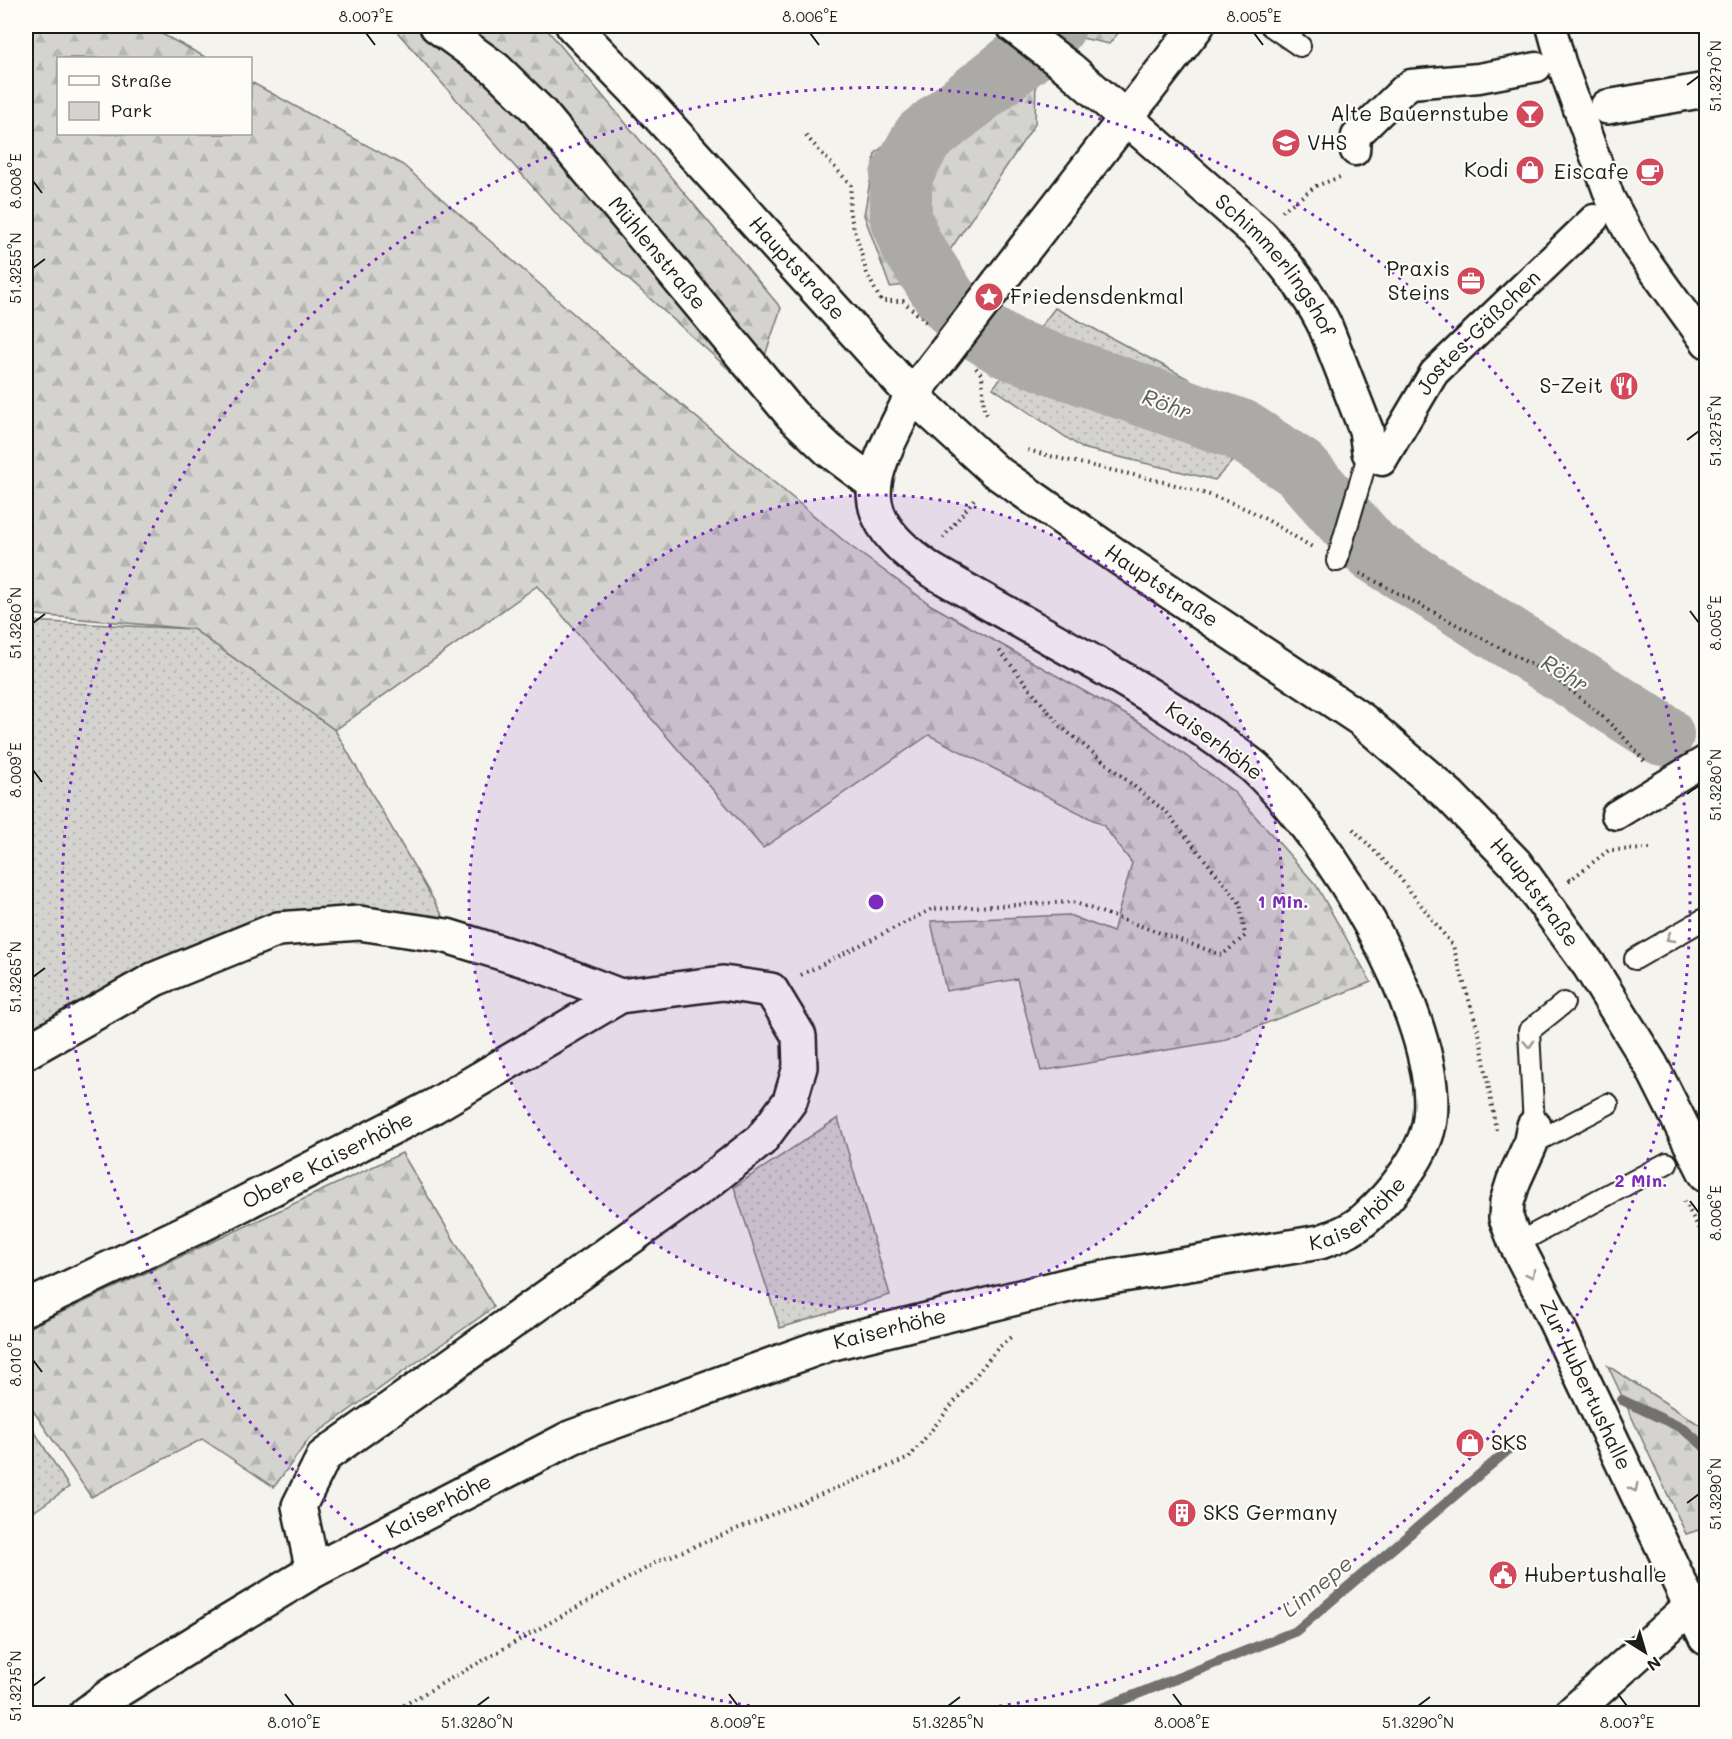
<svg xmlns="http://www.w3.org/2000/svg" width="1732" height="1739" font-family="Mali,sans-serif">
	<defs>
		<pattern id="green-dots" width="8" height="8" patternUnits="userSpaceOnUse" patternTransform="scale(1.5)"><rect width="8" height="8" fill="#d4d3cf"/><path d="M2 2h.1M6 6h.1" fill="none" stroke="#b5b5b1" stroke-width="1.8" stroke-linecap="round"/></pattern>
		<pattern id="forest-firs" width="22" height="20" patternUnits="userSpaceOnUse" patternTransform="scale(1.5)"><rect width="22" height="20" fill="#d4d3cf"/><path d="M5 1l3.5 6h-7zM16 11l3.5 6h-7z" fill="#b5b5b1"/></pattern>
	</defs>
	<rect width="100%" height="100%" fill="#f4f3ee"/>
	<filter id="ink" filterUnits="userSpaceOnUse"><feTurbulence type="fractalNoise" baseFrequency=".0167" numOctaves="2"/><feDisplacementMap in="SourceGraphic" scale="12" xChannelSelector="R" yChannelSelector="G"/><feConvolveMatrix kernelMatrix="1 2 1 2 8 2 1 2 1" color-interpolation-filters="sRGB"/></filter>
	<g filter="url(#ink)">
		<!-- green -->
		<g fill="url(#green-dots)" stroke="#787876" stroke-width="1.5">
			<path d="M1055,308L1305,441L1346,490L1326,534L1239,454L1215,480L1082,448L993,388Z"/>
			<path d="M26,621L193,629L335,730L448,925L356,904L282,918L26,1043Z"/>
			<path d="M838,1118L890,1295L780,1328L734,1187Z"/>
			<path d="M26,1418L69,1487L26,1517Z"/>
		</g>
		<!-- forest -->
		<g fill="url(#forest-firs)" stroke="#787876" stroke-width="1.5">
			<path d="M26,26H147L207,58H58V134H250L251,82L403,165L598,335L849,545L931,605L1146,726L1233,791L1316,885L1371,982L1221,1041L1041,1071L1017,979L946,991L931,921L1069,915L1113,932L1132,863L1103,825L929,735L763,848L537,586L335,730L193,629L26,614Z"/>
			<path d="M392,26H544L781,308L753,391L559,217Z"/>
			<path d="M1068,26H1124L1109,44L1082,38Z"/>
			<path d="M993,43L1036,79L1035,124L944,259L914,284L890,287L864,215L875,154Z"/>
			<path d="M402,1153L494,1307L309,1439L274,1487L202,1439L91,1497L26,1400V1329Z"/>
			<path d="M1608,1366L1706,1429V1528L1686,1534Z"/>
		</g>
		<g fill="none" stroke-linecap="round" stroke-linejoin="round">
			<!-- stream -->
			<g stroke="#72716f" stroke-width="10">
				<path d="M1622,1400L1684,1429L1706,1448"/>
				<path d="M1087,1714L1296,1631L1507,1451"/>
			</g>
			<!-- river -->
			<path stroke="#abaaa6" stroke-width="62" d="M1055,26L1041,43L923,137L901,176V220L912,246L947,300L967,323L1008,348L1241,430L1300,469L1373,551L1663,735"/>
			<!-- service casing -->
			<g stroke="#1c1c1c" stroke-width="24">
				<g id="service">
					<path d="M1271,26L1300,46"/>
					<path d="M1337,561L1369,452"/>
					<path d="M1635,959L1706,918"/>
					<path d="M1534,1126L1529,1031L1564,1003"/>
					<path d="M1530,1145L1608,1104"/>
					<path d="M1516,1244L1667,1163"/>
				</g>
			</g>
			<!-- pedestrian casing -->
			<g stroke="#1c1c1c" stroke-width="33">
				<g id="pedestrian">
					<path d="M1551,26L1561,62L1610,198L1637,248L1706,343"/>
					<path d="M1355,151L1356,136L1403,90L1411,84L1479,78L1537,67"/>
					<path id="s1" d="M1382,461L1434,373L1594,219"/>
					<path d="M1616,815L1706,760"/>
				</g>
			</g>
			<!-- minor casing -->
			<g stroke="#1c1c1c" stroke-width="38">
				<g id="minor">
					<path id="s2" d="M437,26L496,69L539,111L792,415L829,450L873,483"/>
					<path id="s3" d="M1014,26L1070,69L1261,236C1286,264 1310,294 1326,328L1366,430L1369,452"/>
					<path d="M1607,107L1706,90"/>
					<path d="M26,1052L155,979L278,929L359,923L447,936L534,963L620,996L723,983L771,990L799,1036L800,1067L790,1101L761,1140L708,1182L324,1456L299,1506L313,1571"/>
					<path id="s4" d="M1534,1126L1530,1145L1514,1180L1507,1202L1506,1218L1516,1244L1548,1306L1706,1638"/>
					<path id="s5" d="M26,1308L205,1223L434,1106L620,996"/>
					<path id="s6" d="M86,1714L111,1695L217,1629L313,1571L572,1437L829,1344L1081,1282L1320,1242C1337,1236 1353,1230 1366,1218C1392,1195 1426,1153 1430,1119C1442,1018 1326,833 1254,767C1243,758 1230,750 1219,741C1181,714 1142,690 1102,667C1045,635 988,603 931,570C844,510 873,475 912,395"/>
					<path d="M1571,1714L1691,1606"/>
				</g>
			</g>
			<!-- tertiary casing -->
			<g stroke="#1c1c1c" stroke-width="38">
				<g id="tertiary">
					<path d="M999,282L1197,26"/>
					<path d="M912,395L947,350"/>
				</g>
			</g>
			<!-- secondary casing -->
			<g stroke="#1c1c1c" stroke-width="38">
				<g id="secondary">
					<path id="s7" d="M573,26L638,93L912,395L995,471L1118,557L1362,720L1450,796L1515,863L1589,965L1651,1065L1706,1174"/>
				</g>
			</g>
			<!-- path -->
			<g stroke="#1c1c1c" stroke-width="4" stroke-dasharray="1.5 4.5" stroke-linecap="butt">
				<path d="M806,136L851,185L849,211L867,274L881,301H903L926,322"/>
				<path d="M1282,211L1316,186L1340,177"/>
				<path d="M976,368L982,375L984,410L989,417"/>
				<path d="M1028,450C1097,470 1170,478 1237,505C1264,516 1289,534 1314,548"/>
				<path d="M943,538L976,497"/>
				<path d="M1360,573L1549,674C1583,699 1619,728 1644,761"/>
				<path d="M1353,829L1396,873L1453,946L1480,1037L1496,1130"/>
				<path d="M1569,879L1570,880L1609,850L1653,849"/>
				<path d="M801,975L932,909L1073,902L1222,955L1245,936L1240,903L1167,813L1060,726L999,650"/>
				<path d="M1684,1201L1699,1228"/>
				<path d="M388,1714L659,1561L909,1458L998,1348L1014,1335"/>
			</g>
			<!-- service -->
			<use href="#service" stroke="#fdfcf7" stroke-width="20"/>
			<!-- pedestrian -->
			<use href="#pedestrian" stroke="#fdfcf7" stroke-width="28"/>
			<!-- minor -->
			<use href="#minor" stroke="#fdfcf7" stroke-width="33"/>
			<!-- tertiary -->
			<use href="#tertiary" stroke="#fdfcf7" stroke-width="33"/>
			<!-- secondary -->
			<use href="#secondary" stroke="#fdfcf7" stroke-width="33"/>
			<!-- tertiary-bridge casing -->
			<g stroke="#1c1c1c" stroke-width="38" stroke-linecap="butt">
				<path id="tertiary-bridge" d="M947,350L999,282"/>
			</g>
			<!-- tertiary-bridge -->
			<use href="#tertiary-bridge" stroke="#fdfcf7" stroke-width="33"/>
		</g>
		<!-- one-way arrows -->
		<defs><path id="oneway-chevron" d="M-2-3.5L2.5 0L-2 3.5" fill="none" stroke-width="1.6" stroke-linecap="round" stroke-linejoin="round" transform="scale(1.5)"/></defs>
		<g stroke="#989794">
			<use href="#oneway-chevron" transform="translate(1670 938) rotate(150)"/>
			<use href="#oneway-chevron" transform="translate(1529 1044) rotate(87)"/>
			<use href="#oneway-chevron" transform="translate(1531 1274) rotate(63)"/>
			<use href="#oneway-chevron" transform="translate(1634 1488) rotate(64)"/>
		</g>
	</g>
	<!-- ticks -->
	<path fill="none" stroke="#1c1c1c" stroke-width="2" d="M366,33L375,45M810,33L819,45M1254,33L1263,45M1687,85L1699,76M33,181L42,193M33,268L45,259M1687,440L1699,431M1690,611L1699,623M33,623L45,614M33,770L42,782M1687,794L1699,785M33,977L45,968M1690,1201L1699,1213M33,1360L42,1372M1687,1503L1699,1494M33,1686L45,1677M285,1694L294,1706M729,1694L738,1706M1173,1694L1182,1706M1618,1694L1627,1706M477,1706L489,1697M948,1706L960,1697M1418,1706L1430,1697"/>
	<!-- distance rings -->
	<circle cx="876" cy="902" r="407" fill="#7b2cbf" fill-opacity=".12"/>
	<g fill="none" stroke="#7b2cbf" stroke-width="3" stroke-dasharray="3 6">
		<circle cx="876" cy="902" r="407"/>
		<path d="M812 1713A814 814 0 1 1 940 1713"/>
	</g>
	<!-- icons -->
	<defs>
		<g id="bar-disc" transform="scale(1.5)"><circle r="9.5" fill="#d1495b" stroke="#fdfcf7"/><path d="M-6-5H6L.8 .8V4.5H3.5V6h-7V4.5H-.8V.8Z" fill="#fff"/></g>
		<g id="school-disc" transform="scale(1.5)"><circle r="9.5" fill="#d1495b" stroke="#fdfcf7"/><path d="M0-5L7-2L0 1L-7-2ZM-4 1L0 2.5L4 1V4Q0 6-4 4Z" fill="#fff"/></g>
		<g id="shop-disc" transform="scale(1.5)"><circle r="9.5" fill="#d1495b" stroke="#fdfcf7"/><path d="M-5-2.5h2.3a2.7 3.5 0 0 1 5.4 0H5L5.5 6h-11ZM-1.5-2.5h3a1.5 2.3 0 0 0-3 0Z" fill="#fff"/></g>
		<g id="cafe-disc" transform="scale(1.5)"><circle r="9.5" fill="#d1495b" stroke="#fdfcf7"/><path d="M-5.5-4.5H6V0H3Q3 3.5 0 3.5H-2.5Q-5.5 3.5-5.5 0ZM3-3.2v2h1.7v-2ZM-6 4.5H4V6H-6Z" fill="#fff"/></g>
		<g id="office-disc" transform="scale(1.5)"><circle r="9.5" fill="#d1495b" stroke="#fdfcf7"/><path d="M-6-3h4V-5.5h4V-3h4V5H-6ZM-1-4.5V-3h2v-1.5ZM-6 0V1H6V0Z" fill="#fff"/></g>
		<g id="sight-disc" transform="scale(1.5)"><circle r="9.5" fill="#d1495b" stroke="#fdfcf7"/><path d="M0-6L1.8-2.2L6-1.7L2.9 1.2L3.7 5.4L0 3.3L-3.7 5.4L-2.9 1.2L-6-1.7L-1.8-2.2Z" fill="#fff"/></g>
		<g id="restaurant-disc" transform="scale(1.5)"><circle r="9.5" fill="#d1495b" stroke="#fdfcf7"/><path d="M-5-6h1v4h1v-4h1v4h1v-4h1v5L-1.5 .5V6h-2V.5L-5-1ZM5-6V6H3V1.5H1.5Q1.5-4 5-6Z" fill="#fff"/></g>
		<g id="building-disc" transform="scale(1.5)"><circle r="9.5" fill="#d1495b" stroke="#fdfcf7"/><path d="M-4-6H4V6H1V3H-1V6H-4ZM-2.5-4.3h1.7v1.8h-1.7ZM.8-4.3h1.7v1.8H.8ZM-2.5-1h1.7V.8h-1.7ZM.8-1h1.7V.8H.8Z" fill="#fff"/></g>
		<g id="civic-disc" transform="scale(1.5)"><circle r="9.5" fill="#d1495b" stroke="#fdfcf7"/><path d="M-.6-6.5H3V-4.5H.6V-3L4-1V1h2V6H-6V1h2V-1L-.6-3ZM-1.2 2.5V6h2.4V2.5Z" fill="#fff"/></g>
	</defs>
	<g fill-rule="evenodd">
		<use href="#bar-disc" x="1530" y="114"/>
		<use href="#school-disc" x="1286" y="143"/>
		<use href="#shop-disc" x="1530" y="170"/>
		<use href="#cafe-disc" x="1650" y="172"/>
		<use href="#office-disc" x="1471" y="281"/>
		<use href="#sight-disc" x="989" y="297"/>
		<use href="#restaurant-disc" x="1624" y="386"/>
		<use href="#shop-disc" x="1470" y="1443"/>
		<use href="#building-disc" x="1182" y="1513"/>
		<use href="#civic-disc" x="1503" y="1575"/>
	</g>
	<g text-anchor="middle" stroke-width="4.5" stroke-linejoin="round" paint-order="stroke">
		<!-- poi labels -->
		<g font-size="21" fill="#1c1c1c" stroke="#fdfcf7" text-anchor="end">
			<text x="1509" y="121">Alte Bauernstube</text>
			<text x="1307" y="150" text-anchor="start">VHS</text>
			<text x="1509" y="177">Kodi</text>
			<text x="1629" y="179">Eiscafe</text>
			<text x="1450" y="276">Praxis<tspan x="1450" dy="24">Steins</tspan></text>
			<text x="1010" y="304" text-anchor="start">Friedensdenkmal</text>
			<text x="1603" y="393">S-Zeit</text>
			<text x="1491" y="1450" text-anchor="start">SKS</text>
			<text x="1203" y="1520" text-anchor="start">SKS Germany</text>
			<text x="1524" y="1582" text-anchor="start">Hubertushalle</text>
		</g>
		<!-- street labels -->
		<g font-size="21" fill="#1c1c1c" stroke="#fdfcf7">
			<text dy="7" stroke="none"><textPath href="#s2" startOffset="318">Mühlenstraße</textPath></text>
			<text dy="7" stroke="none"><textPath href="#s3" startOffset="356">Schimmerlingshof</textPath></text>
			<text dy="7" stroke="none"><textPath href="#s7" startOffset="330">Hauptstraße</textPath></text>
			<text dy="7" stroke="none"><textPath href="#s1" startOffset="162">Jostes-Gäßchen</textPath></text>
			<text dy="7" stroke="none"><textPath href="#s7" startOffset="816">Hauptstraße</textPath></text>
			<text transform="translate(1214 741) rotate(37)" y="7">Kaiserhöhe</text>
			<text dy="7" stroke="none"><textPath href="#s7" startOffset="1302">Hauptstraße</textPath></text>
			<text dy="7" stroke="none"><textPath href="#s5" startOffset="336">Obere Kaiserhöhe</textPath></text>
			<text dy="7" stroke="none"><textPath href="#s6" startOffset="1382">Kaiserhöhe</textPath></text>
			<text dy="7" stroke="none"><textPath href="#s6" startOffset="896">Kaiserhöhe</textPath></text>
			<text dy="7" stroke="none"><textPath href="#s4" startOffset="282">Zur Hubertushalle</textPath></text>
			<text dy="7" stroke="none"><textPath href="#s6" startOffset="410">Kaiserhöhe</textPath></text>
		</g>
		<!-- water labels -->
		<g font-size="22" font-style="italic" fill="#5c5c5a" stroke="#fdfcf7">
			<text transform="translate(1167 404) rotate(20)" y="8">Röhr</text>
			<text transform="translate(1565 673) rotate(32)" y="8">Röhr</text>
			<text transform="translate(1317 1586) rotate(-39)" y="8">Linnepe</text>
		</g>
	</g>
	<circle cx="876" cy="902" r="9" fill="#7b2cbf" stroke="#fdfcf7" stroke-width="3"/>
	<g font-size="18" text-anchor="middle" font-weight="bold" fill="#7b2cbf" stroke="#fdfcf7" stroke-width="4.5" stroke-linejoin="round" paint-order="stroke">
		<text x="1283" y="908">1 Min.</text>
		<text x="1641" y="1187">2 Min.</text>
	</g>
	<!-- margin -->
	<rect width="1732" height="1739" fill="none" stroke="#fdfcf7" stroke-width="66"/>
	<!-- legend -->
	<rect x="57" y="57" width="195" height="78" fill="#fdfcf7" stroke="#a3a29f" stroke-width="1.5"/>
	<rect x="69" y="76" width="30" height="9" fill="#fdfcf7" stroke="#a3a29f" stroke-width="1.5"/>
	<text x="111" y="87" font-size="18" fill="#1c1c1c">Straße</text>
	<rect x="69" y="102" width="30" height="18" fill="#d4d3cf" stroke="#a3a29f" stroke-width="1.5"/>
	<text x="111" y="117" font-size="18" fill="#1c1c1c">Park</text>
	<!-- north arrow -->
	<g transform="translate(1645 1652) rotate(143)" stroke="#fdfcf7" stroke-width="4.5" paint-order="stroke">
	<path d="M0-4.5L10 22L0 15L-10 22Z" fill="#1c1c1c"/>
	<text y="-9" font-size="16" font-weight="bold" text-anchor="middle" fill="#1c1c1c">N</text>
	</g>
	<rect x="33" y="33" width="1666" height="1673" fill="none" stroke="#1c1c1c" stroke-width="2"/>
	<g font-size="15" text-anchor="middle" fill="#1c1c1c">
		<text x="366" y="22">8.007°E</text>
		<text x="810" y="22">8.006°E</text>
		<text x="1254" y="22">8.005°E</text>
		<text transform="translate(1716 76) rotate(-90)" y="5">51.3270°N</text>
		<text transform="translate(16 181) rotate(-90)" y="5">8.008°E</text>
		<text transform="translate(16 268) rotate(-90)" y="5">51.3255°N</text>
		<text transform="translate(1716 431) rotate(-90)" y="5">51.3275°N</text>
		<text transform="translate(16 623) rotate(-90)" y="5">51.3260°N</text>
		<text transform="translate(1716 623) rotate(-90)" y="5">8.005°E</text>
		<text transform="translate(16 770) rotate(-90)" y="5">8.009°E</text>
		<text transform="translate(1716 785) rotate(-90)" y="5">51.3280°N</text>
		<text transform="translate(16 977) rotate(-90)" y="5">51.3265°N</text>
		<text transform="translate(1716 1213) rotate(-90)" y="5">8.006°E</text>
		<text transform="translate(16 1360) rotate(-90)" y="5">8.010°E</text>
		<text transform="translate(1716 1494) rotate(-90)" y="5">51.3290°N</text>
		<text transform="translate(16 1686) rotate(-90)" y="5">51.3275°N</text>
		<text x="294" y="1728">8.010°E</text>
		<text x="477" y="1728">51.3280°N</text>
		<text x="738" y="1728">8.009°E</text>
		<text x="948" y="1728">51.3285°N</text>
		<text x="1182" y="1728">8.008°E</text>
		<text x="1418" y="1728">51.3290°N</text>
		<text x="1627" y="1728">8.007°E</text>
	</g>
</svg>
